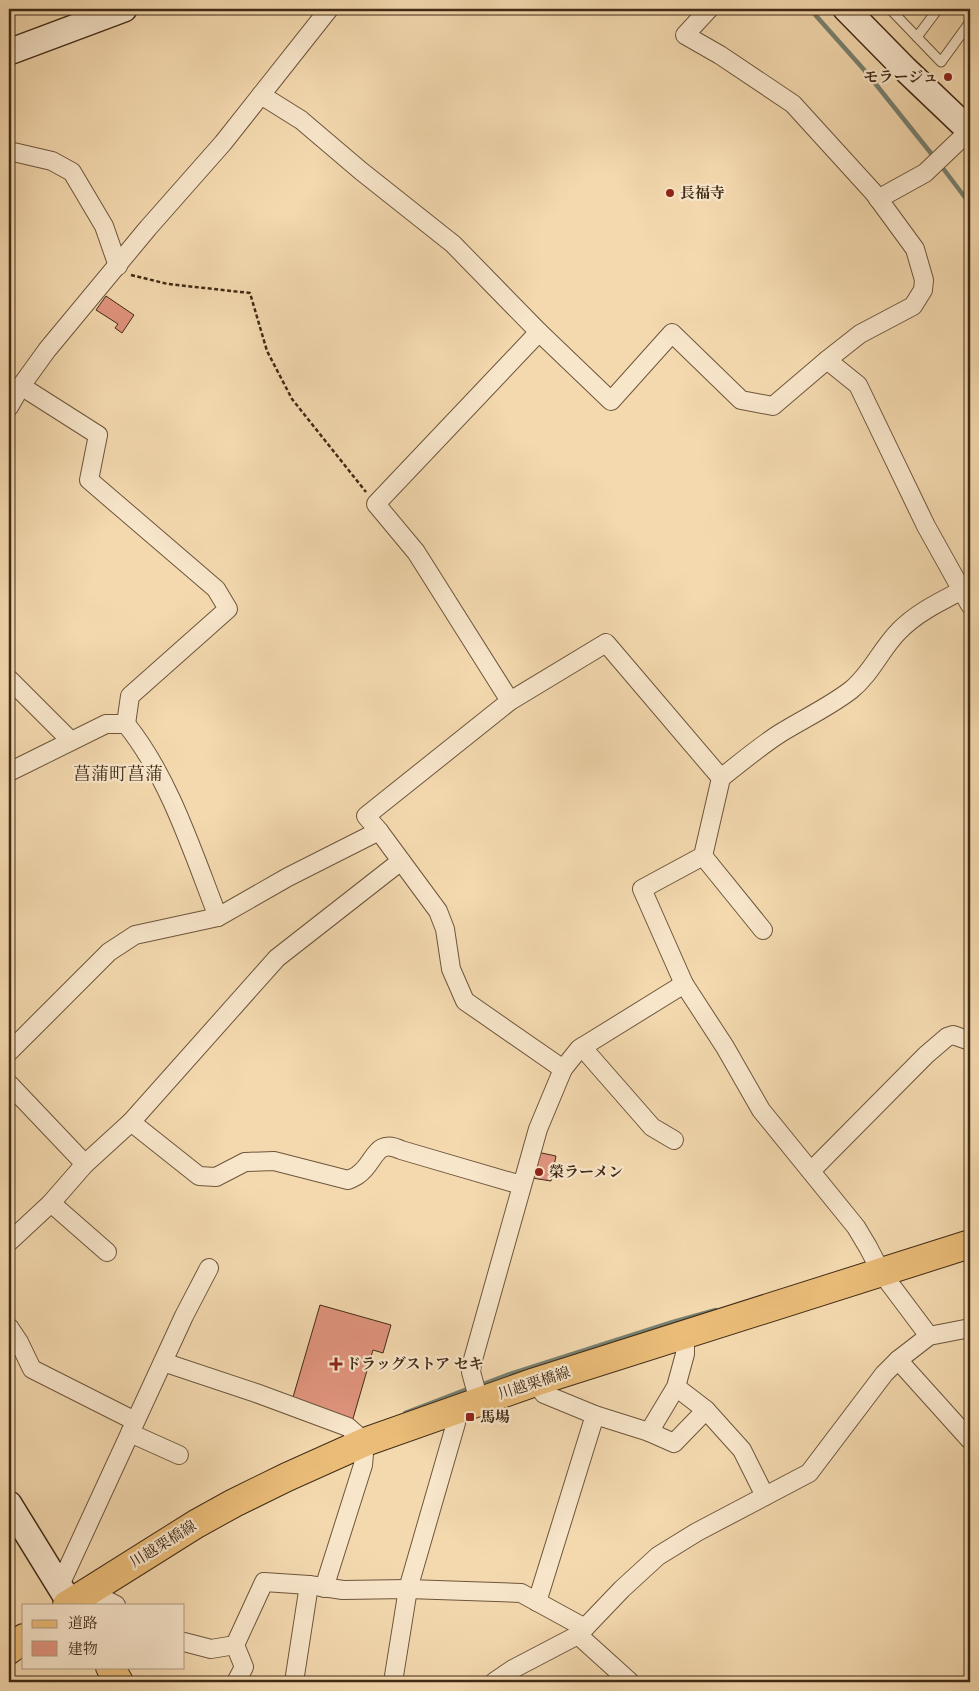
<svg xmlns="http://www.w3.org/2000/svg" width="979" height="1691" font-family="'Libre Caslon Text','Noto Serif JP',serif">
	<rect width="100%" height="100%" fill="#f4d9af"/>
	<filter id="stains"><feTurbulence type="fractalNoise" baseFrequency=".004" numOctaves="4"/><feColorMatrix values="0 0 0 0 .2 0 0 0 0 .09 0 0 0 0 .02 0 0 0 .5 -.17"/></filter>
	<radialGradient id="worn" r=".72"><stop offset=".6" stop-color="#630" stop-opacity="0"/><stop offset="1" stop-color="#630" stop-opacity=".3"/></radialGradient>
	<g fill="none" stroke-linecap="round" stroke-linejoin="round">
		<!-- stream -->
		<g stroke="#778172" stroke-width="4.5">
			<path d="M810,9L866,72L934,157"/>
			<path d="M939,163L970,204"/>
			<path d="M478,1386L507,1375L673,1322L716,1310"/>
			<path d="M405,1413L470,1388"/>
		</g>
	</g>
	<!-- building -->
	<g fill="#e1947e" stroke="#402b16">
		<path d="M106,296L134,315L122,333L115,328L118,324L96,310Z"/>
		<path d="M537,1152L556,1156L551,1181L532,1178Z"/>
		<path d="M320,1305L391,1325L383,1353L373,1350L352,1422L291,1404Z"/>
	</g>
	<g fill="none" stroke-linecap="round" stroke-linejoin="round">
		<!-- lane casing -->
		<g stroke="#6d563c" stroke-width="11">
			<g id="lane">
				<path d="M890,9L941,62L970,22"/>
				<path d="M917,37L938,9"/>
			</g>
		</g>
		<!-- street casing -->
		<g stroke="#6d563c" stroke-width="20">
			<g id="street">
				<path d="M709,9L685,35L720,55L793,104L874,193L915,249L924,280L923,290L913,306L860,334L827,360"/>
				<path d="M261,95L301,120L361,171L453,244L539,332L611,401L672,333L741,400L773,406L827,360L858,385L926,526L970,605"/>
				<path d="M9,151L52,161L72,172L104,226L118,266"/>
				<path d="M878,199L925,173L969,131"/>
				<path d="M21,386L98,435L89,480L216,589L228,609L130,696L126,724"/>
				<path d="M9,407L21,386L47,350L148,228L223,143L329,9"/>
				<path d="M9,679L71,741"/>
				<path d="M510,701L416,552L376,504L539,332"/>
				<path d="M9,772L106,724H126C169,777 193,853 218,917"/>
				<path d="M721,778L703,856L642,889L684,984L725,1047L761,1110L856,1227L868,1247L881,1272L929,1336"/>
				<path d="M379,831L438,911L445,929L451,969L465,1001L563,1069"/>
				<path d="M703,856L763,930"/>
				<path d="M582,1047L652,1127L674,1140"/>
				<path d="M9,1052L109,952L135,935L218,917L288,877L379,831L366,816L510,701L606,643L721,778C740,763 759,747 779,734C803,719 829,707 851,690C871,674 881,649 899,631C918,611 946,599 970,586"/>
				<path d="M9,1084L85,1164"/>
				<path d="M131,1122L277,958L401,861"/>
				<path d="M811,1171L926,1055L947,1037L953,1035L970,1041"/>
				<path d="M51,1203L107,1252"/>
				<path d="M9,1242L51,1203L85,1164L131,1122L199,1176L216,1177L245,1162L274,1161L348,1180C352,1178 356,1177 359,1174C375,1163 375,1137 401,1150L521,1185"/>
				<path d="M9,1327L19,1342L32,1369L135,1421"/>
				<path d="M898,1360L970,1440"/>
				<path d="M163,1362L256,1393L348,1427L365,1442L363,1465L324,1588"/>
				<path d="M535,1382L544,1394L595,1415L649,1432"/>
				<path d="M676,1387L706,1410L674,1443L649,1432L676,1387L685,1354V1335"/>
				<path d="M479,1401L471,1372L472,1363L538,1129L563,1069L579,1049L684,984"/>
				<path d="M706,1410L742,1450L765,1496"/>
				<path d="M130,1433L179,1455"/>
				<path d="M60,1585L184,1316L209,1268"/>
				<path d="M77,1602L106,1600L116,1605"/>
				<path d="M537,1602L595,1415"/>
				<path d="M578,1635L630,1682"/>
				<path d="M184,1642L211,1649L235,1645L264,1582L309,1585L343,1590L408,1589L521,1593L585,1628"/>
				<path d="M235,1645L244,1667L236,1682"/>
				<path d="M294,1682L309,1585"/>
				<path d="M393,1682L408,1589L456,1423L454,1410"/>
				<path d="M494,1682L513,1669L578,1635L622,1589L658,1556L697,1532L809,1473L884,1374L898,1360L929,1336L970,1328"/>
			</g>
		</g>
		<!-- secondary casing -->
		<g stroke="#402b16" stroke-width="28">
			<g id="secondary">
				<path d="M846,9L905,69L970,131"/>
				<path d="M9,52L124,9"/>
				<path d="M9,1504L70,1603"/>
			</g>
		</g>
		<!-- primary casing -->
		<g stroke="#402b16" stroke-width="30">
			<g id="primary">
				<path d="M67,1605L196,1524L234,1503L287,1477L365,1442L535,1382L970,1244"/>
				<path d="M9,1650L24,1638"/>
				<path d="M110,1667L119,1682"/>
			</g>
		</g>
		<!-- path -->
		<path stroke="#402b16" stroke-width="2.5" stroke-dasharray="4 2.5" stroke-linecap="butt" d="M131,275L168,284L250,293L267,351L292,399L366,492"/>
		<!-- lane -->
		<use href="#lane" stroke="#f8e6cb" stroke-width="9"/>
		<!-- street -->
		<use href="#street" stroke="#f8e6cb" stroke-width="18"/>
		<!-- secondary -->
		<use href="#secondary" stroke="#f8e6cb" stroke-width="25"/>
		<!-- primary -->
		<use href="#primary" stroke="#eabc78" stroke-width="28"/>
	</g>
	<!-- markers -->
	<g fill="#8f2418" stroke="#f8e6cb" stroke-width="2">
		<circle cx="948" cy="77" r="5"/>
		<circle cx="670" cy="193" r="5"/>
		<circle cx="539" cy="1172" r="5"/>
		<path d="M333.5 1356.5h5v5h5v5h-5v5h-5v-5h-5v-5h5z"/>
		<rect x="465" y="1412" width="10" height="10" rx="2.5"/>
	</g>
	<g text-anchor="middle" stroke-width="4.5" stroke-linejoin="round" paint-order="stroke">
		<!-- poi labels -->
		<g font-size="15" font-weight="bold" fill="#402b16" stroke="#f8e6cb" text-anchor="start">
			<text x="938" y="82" text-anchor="end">モラージュ</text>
			<text x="680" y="198">長福寺</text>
			<text x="549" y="1177">榮ラーメン</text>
			<text x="346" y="1369">ドラッグストア セキ</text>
			<text x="480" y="1422">馬場</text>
		</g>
		<!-- street labels -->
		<g font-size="15" fill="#402b16" stroke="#f8e6cb">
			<text transform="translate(534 1383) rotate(-18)" y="5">川越栗橋線</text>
			<text transform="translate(163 1544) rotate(-32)" y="5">川越栗橋線</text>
		</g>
		<!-- quarter labels -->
		<g font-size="18" fill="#402b16" stroke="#f8e6cb">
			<text x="118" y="780">菖蒲町菖蒲</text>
		</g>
	</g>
	<!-- margin -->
	<rect width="979" height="1691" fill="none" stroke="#f4d9af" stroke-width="30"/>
	<rect x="10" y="10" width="959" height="1671" fill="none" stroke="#402b16" stroke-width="2.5"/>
	<rect x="15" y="15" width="949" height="1661" fill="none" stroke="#402b16"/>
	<!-- legend -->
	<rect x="22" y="1604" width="162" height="65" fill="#f8e6cb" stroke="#ae9b83"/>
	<rect x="32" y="1620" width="25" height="8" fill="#eabc78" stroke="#ae9b83"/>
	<text x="68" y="1628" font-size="15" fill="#402b16">道路</text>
	<rect x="32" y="1641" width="25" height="15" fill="#e1947e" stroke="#ae9b83"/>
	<text x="68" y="1654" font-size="15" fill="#402b16">建物</text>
	<rect width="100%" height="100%" filter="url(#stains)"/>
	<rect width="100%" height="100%" fill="url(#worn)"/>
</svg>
